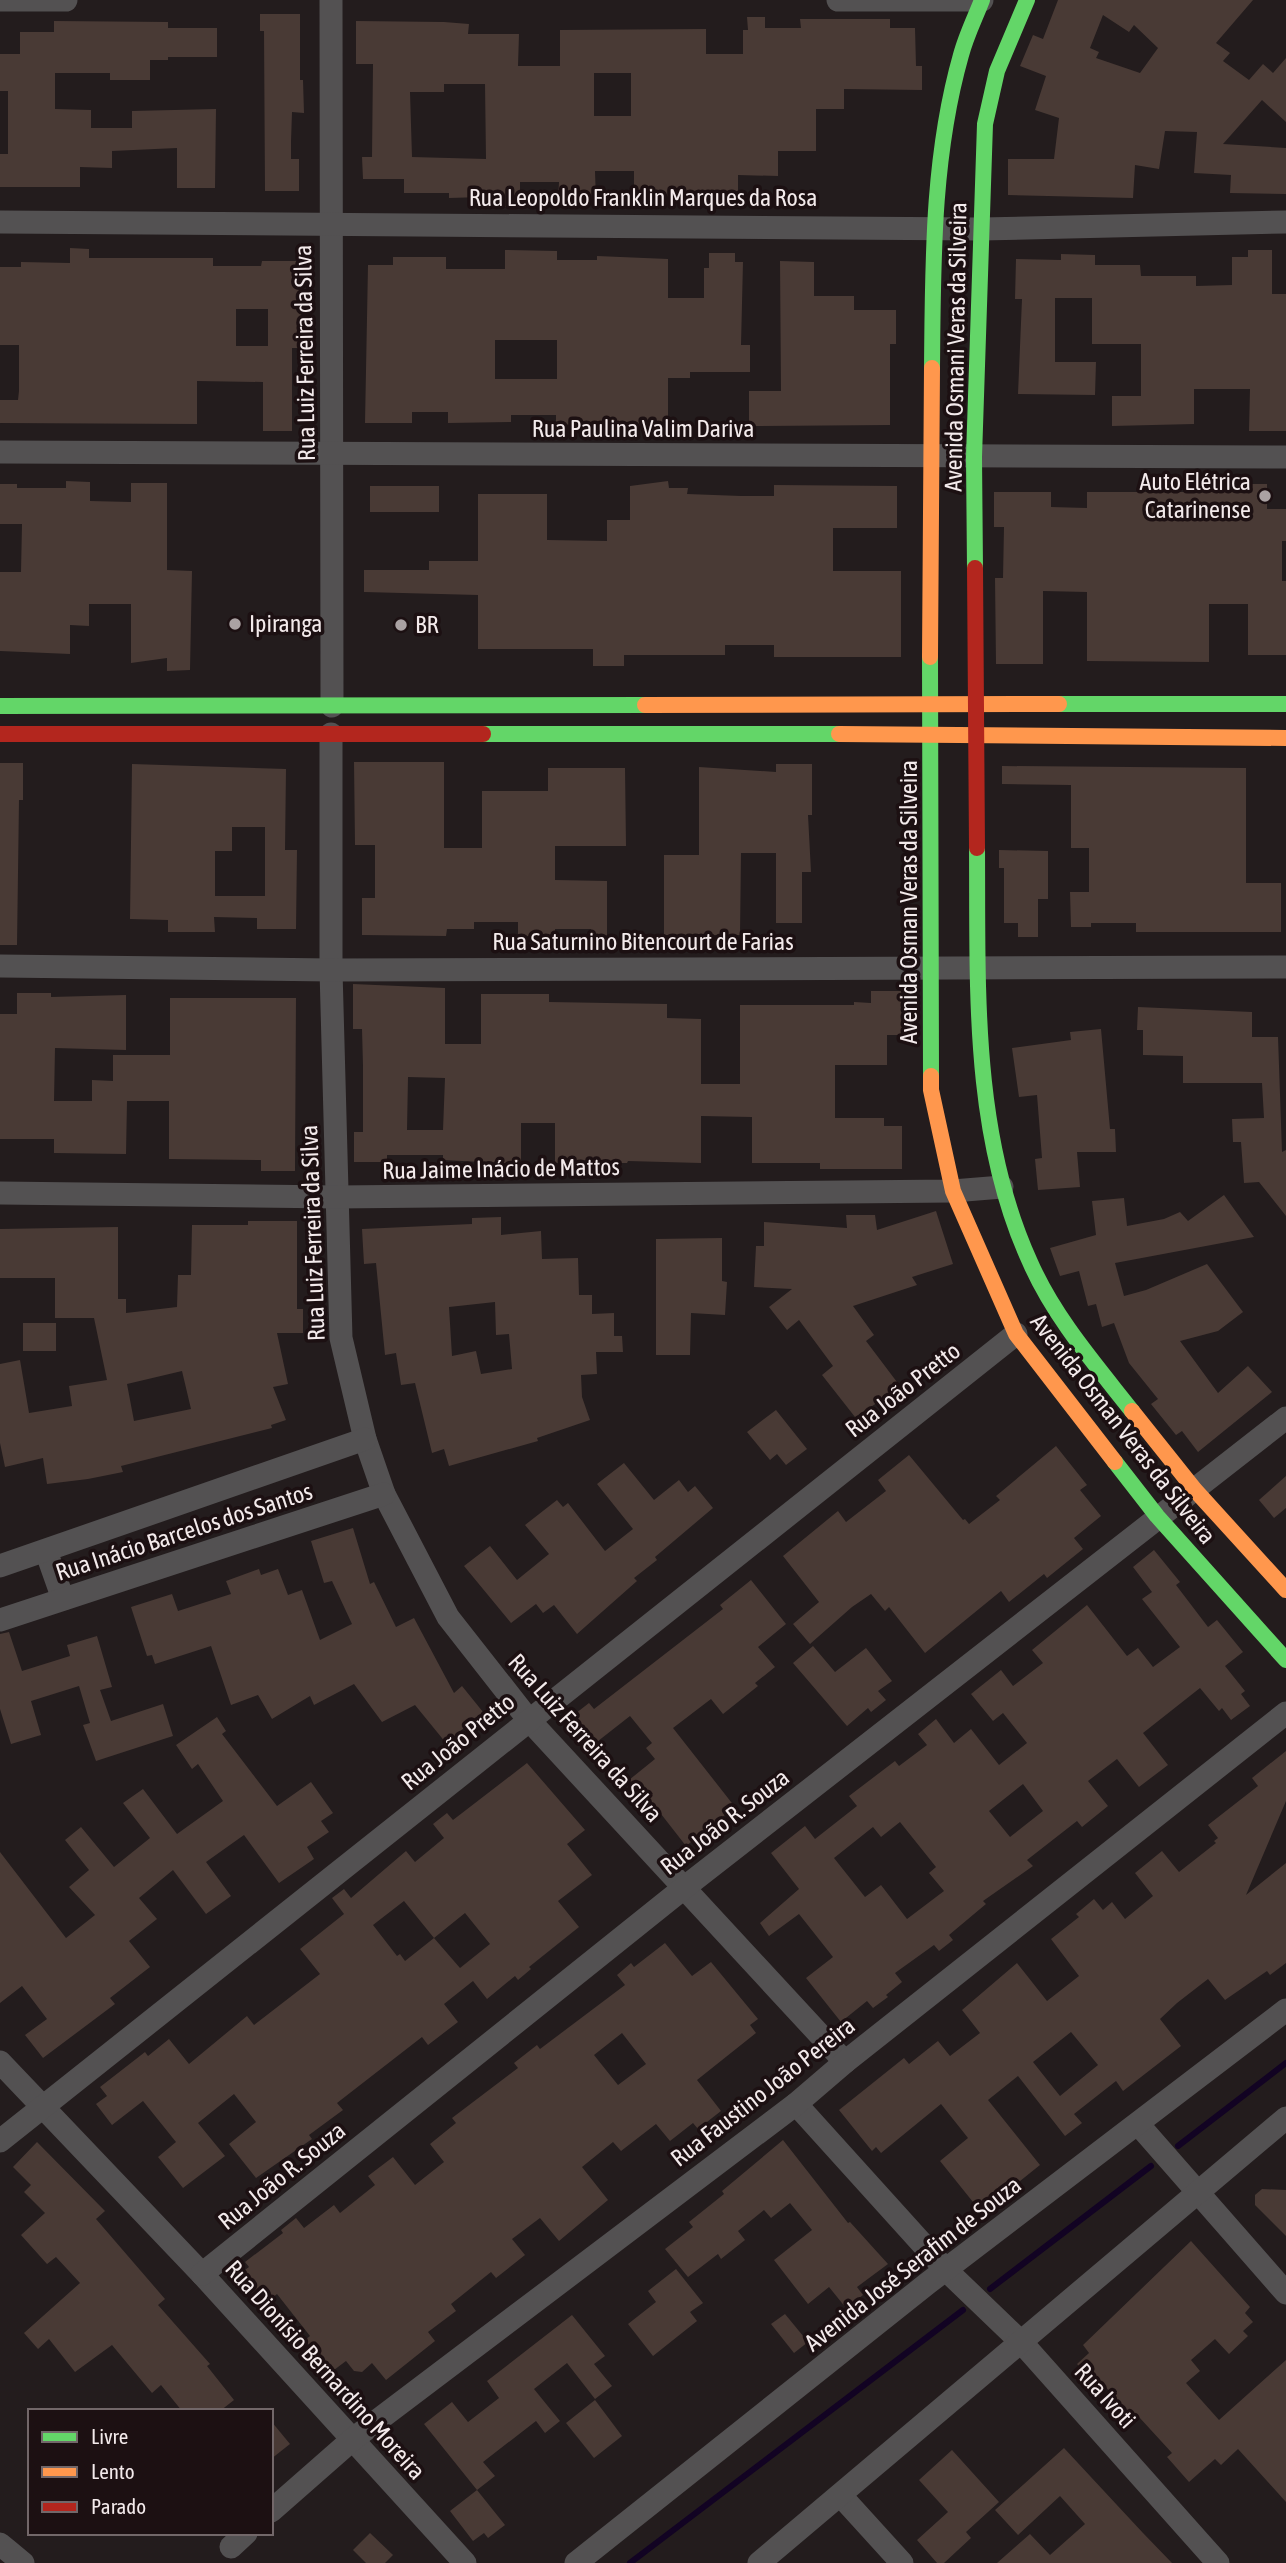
<svg xmlns="http://www.w3.org/2000/svg" width="1286" height="2563" font-family="'Asap Condensed',sans-serif">
	<rect width="100%" height="100%" fill="#231c1d"/>
	<g fill="none" stroke-linecap="round" stroke-linejoin="round">
		<!-- stream -->
		<g stroke="#120323" stroke-width="6">
			<path d="M1178,2146L1286,2063"/>
			<path d="M990,2289L1151,2166"/>
			<path d="M630,2563L963,2310"/>
		</g>
	</g>
	<!-- building -->
	<g fill="#493a35" fill-rule="evenodd">
		<path d="M1058,0H1253L1216,43L1230,53L1223,61L1249,80L1263,64L1273,73L1286,58V122L1262,100L1223,144L1286,148V194L1230,193L1231,175L1194,173L1197,132L1165,131L1159,169L1135,165L1133,198L1008,195V159H1054L1059,118L1035,110L1046,76L1020,66L1033,35L1043,39ZM1103,15L1129,32L1134,25L1158,48L1140,73L1096,58L1099,52L1090,48Z"/>
		<path d="M260,14H300V80H303L304,113L292,112L291,142V159H299V191H265L264,31H260Z"/>
		<path d="M747,17H765V28H801L800,19H890V28H915L916,66H922V90L844,89V109H816V151H778V176L738,175V197L634,196V171H595L596,201H558L559,182H520V196H512L511,207H483V197L449,198V193H404V179H363L362,157H372L373,64H356V21L444,22L469,24L468,34H519L518,66H560V30L706,29V54H743V30H748ZM594,73H631V116H594ZM444,84H485L486,159L412,157L410,92H444Z"/>
		<path d="M54,21L168,22V28H217V57H168V60H150V80H110V73H55V109L91,110V128H132V111L216,109L215,188H177V148L112,151V168L80,167V187H0V154H8V91H0V54H20V32H54Z"/>
		<path d="M70,248L89,249V258H213V266H261L262,261H302V348H292V431H263V382L197,381V424L0,423V400H18L19,391V345H0V267H21V262L70,263ZM236,309H268V346H236Z"/>
		<path d="M505,250L557,251V260H597V256L668,259V298H704V268H709V253H735V262H743L741,345H750V372H690V378H668V427H634V423L556,425V415H511V422L448,423V412H412V423H365L368,265H393V257H446V269H505ZM495,340H557V379H495Z"/>
		<path d="M1248,250H1272V294H1286V431H1249L1250,389H1194V424L1112,426V396H1141V344H1092V298H1055V362H1096L1095,395L1018,394L1022,299H1015L1016,259L1061,260V254L1095,255V265H1140L1141,276H1196V286L1232,285V257H1248Z"/>
		<path d="M780,261L814,262V296H854V310H896V344H890V425L749,426V391H781Z"/>
		<path d="M66,481L90,482V501L131,502V483H167V570L192,571L190,670L167,671V658L131,663V604H89V626L70,625V654L0,651V572H21L22,524H0V484H17V488H66Z"/>
		<path d="M668,481L669,488H688L687,494L741,496H774V485L897,486V528H833V571H901V657H774V645H725V655H624V666H593V649H478V595L364,592V570H429V561H478V494H547V540L607,541V520H630V486Z"/>
		<path d="M1242,484H1267V509H1286V541H1282V581H1286V655H1248V604H1209V662L1087,661V592L1043,591V664H996L995,578H1003L1004,527H994V492H1051V507L1087,508V492H1242Z"/>
		<rect x="370" y="486" width="69" height="26"/>
		<path d="M354,762H444V848H482V791H548V768H625L626,846H555V880L607,881V942H591V929H555V936H518V922H474V929H447L446,936L362,935V898H375V845H355Z"/>
		<path d="M0,763H23V800H19L17,945H0Z"/>
		<path d="M132,764L286,769L285,850H297L296,929H257V918L214,917L215,932H168V920L130,919ZM232,827H265V896H215V851H232Z"/>
		<path d="M776,764H812V815H808L811,872H802V923H776V853H741L740,935H664V855H699V767L776,772Z"/>
		<path d="M1002,766L1246,768V883H1281V932H1136V923H1091V927H1071L1070,892H1089V848H1071V785L1002,784Z"/>
		<path d="M999,850L1048,851V899H1038V937H1018V923H1004V868H999Z"/>
		<path d="M353,984L445,988V1044H481V994H549V1002L667,1004V1018L701,1019V1084H740V1005H854V1002L871,1003V991H904V1035H887V1065H835V1118H884V1126H902V1169H820V1163H752V1117L701,1116V1163L628,1161L627,1163H555V1123H521V1164L443,1160V1155H387V1162H354V1132H363V1066L362,1029H353ZM408,1077L445,1078L443,1130H407Z"/>
		<path d="M17,993H51V997L126,995V1050L55,1048L54,1101H92V1080L113,1081V1055H170V998H296L295,1171H261V1160L169,1159V1101H127L126,1154L54,1153V1139H0V1014H17Z"/>
		<path d="M1138,1007L1252,1012V1037H1278L1282,1152L1286,1150V1216L1259,1182L1244,1183L1241,1142H1233L1232,1119L1264,1118L1262,1083H1183V1056L1143,1055V1030H1137Z"/>
		<path d="M1101,1029L1110,1129H1115L1116,1152H1077L1080,1187L1038,1190L1035,1159L1042,1158L1037,1095L1019,1097L1012,1048L1071,1040L1070,1032Z"/>
		<path d="M1224,1195L1254,1237L1115,1263L1124,1296L1146,1290L1207,1264L1243,1312L1218,1331L1180,1341L1218,1393L1248,1366L1272,1392L1198,1452L1182,1431L1176,1435L1151,1404L1158,1399L1129,1363L1114,1323L1102,1327L1096,1304L1088,1306L1079,1271L1060,1276L1050,1248L1096,1235L1092,1201L1124,1198L1127,1226L1164,1219L1180,1212L1188,1221Z"/>
		<path d="M936,1211L953,1264L912,1277L917,1285L853,1306L874,1335L866,1341L903,1390L886,1403L883,1399L855,1417L822,1375L833,1366L799,1320L787,1330L769,1307L792,1289L754,1287L756,1246H764V1222L847,1228L846,1215H875L877,1230Z"/>
		<path d="M501,1217V1235L541,1231L542,1259L578,1258L579,1295H592V1314L614,1313V1336H622L623,1352H596L597,1374L581,1375L582,1397L590,1420L537,1438L538,1441L449,1466L444,1449L432,1453L415,1383L401,1385L396,1353L385,1355L376,1263L364,1264L362,1229L472,1224V1218ZM495,1302L496,1335L509,1334L512,1369L481,1374L476,1351L452,1356L449,1307Z"/>
		<path d="M248,1221H297V1309H303V1333H277L288,1384L273,1387L286,1420L271,1425L272,1428L121,1466L123,1472L88,1479L47,1484L43,1458L5,1467L0,1443V1364L20,1360L29,1413L72,1406L69,1386L107,1380L94,1318H55V1278H0V1229L118,1227V1299H126V1313L177,1307L178,1275H191L192,1225H248ZM182,1371L191,1409L134,1421L127,1384Z"/>
		<path d="M722,1238V1281L727,1282L725,1315L691,1313L690,1355H656V1239Z"/>
		<rect x="23" y="1323" width="33" height="28"/>
		<path d="M776,1410L807,1449L786,1465L777,1454L770,1460L747,1432Z"/>
		<path d="M1056,1446L1087,1485L1080,1490L1101,1516L1074,1538L1083,1549L1047,1578L1044,1574L1009,1602L1001,1591L925,1653L889,1607L885,1611L871,1594L852,1607L810,1644L793,1624L819,1602L783,1556L838,1511L846,1522L886,1491L878,1480L909,1455L963,1520L965,1519L969,1524L1000,1500L996,1496Z"/>
		<path d="M624,1463L654,1500L679,1480L688,1492L695,1486L713,1508L655,1557L657,1560L634,1578L637,1581L577,1634L554,1605L543,1613L536,1604L511,1623L464,1566L490,1546L517,1580L549,1554L525,1525L557,1500L563,1507L568,1503L605,1551L633,1529L597,1484Z"/>
		<path d="M1286,1476V1508L1274,1518L1259,1500Z"/>
		<path d="M353,1528L370,1584L374,1582L396,1627L414,1618L454,1693L462,1686L483,1712L446,1743L415,1705L382,1722L354,1684L314,1705L310,1696L272,1719L258,1695L231,1705L211,1646L155,1664L152,1655L147,1656L131,1607L172,1594L178,1611L231,1594L226,1581L259,1569L261,1575L278,1569L288,1595L302,1590L320,1640L352,1624L332,1581L324,1583L311,1541Z"/>
		<path d="M1154,1550L1180,1582L1176,1585L1208,1627L1217,1620L1243,1652L1225,1666L1245,1691L1241,1694L1250,1706L1231,1720L1222,1708L1219,1711L1200,1688L1143,1733L1168,1765L1139,1787L1117,1759L1088,1781L1108,1806L1082,1827L1077,1821L1027,1860L1033,1866L983,1901L986,1904L949,1935L953,1940L939,1951L934,1945L895,1973L902,1982L886,1995L888,1997L873,2008L867,2001L841,2022L806,1978L833,1957L799,1914L769,1936L760,1923L799,1889L771,1853L805,1826L815,1839L857,1806L849,1796L895,1761L899,1766L927,1745L918,1734L936,1719L954,1743L971,1729L999,1765L1027,1743L1003,1713L993,1721L971,1694L1001,1670L1013,1686L1043,1663L1032,1650L1087,1605L1127,1656L1138,1648L1153,1667L1180,1647L1142,1599L1152,1592L1133,1567ZM1023,1784L1043,1811L1010,1837L989,1811ZM900,1822L936,1867L929,1873L944,1891L907,1919L881,1885L865,1897L834,1858L873,1827L881,1837Z"/>
		<path d="M751,1580L786,1624L758,1647L775,1667L755,1683L758,1686L723,1714L711,1699L673,1728L735,1807L686,1846L647,1796L644,1799L629,1780L655,1759L646,1748L652,1743L630,1716L593,1745L571,1717L589,1703L594,1709L723,1609L720,1605Z"/>
		<path d="M9,1632L22,1671L70,1656L67,1645L97,1636L112,1687L100,1690L111,1721L163,1704L173,1736L96,1761L83,1725L90,1723L79,1686L31,1701L41,1735L11,1744L0,1709V1634Z"/>
		<path d="M813,1646L835,1672L866,1648L892,1681L878,1691L886,1700L871,1712L868,1708L847,1726L793,1663Z"/>
		<path d="M217,1717L226,1731L222,1734L277,1806L311,1782L333,1813L321,1821L329,1832L307,1847L314,1859L279,1883L244,1835L206,1862L231,1896L206,1914L173,1870L139,1898L157,1919L129,1941L150,1967L110,1998L115,2004L43,2058L25,2035L47,2019L22,1986L0,2003V1852L66,1938L95,1915L69,1887L89,1870L65,1840L81,1827L114,1867L150,1838L123,1803L143,1789L177,1834L223,1801L198,1764L192,1769L176,1745Z"/>
		<path d="M1286,1751V1801L1246,1895L1286,1863V1963L1270,1975L1267,1971L1225,2000L1208,1979L1177,2003L1160,2019L1181,2046L1123,2091L1116,2081L1074,2114L1082,2123L1065,2136L1018,2076L988,2100L1040,2165L1009,2190L1005,2185L977,2207L940,2161L968,2138L941,2104L881,2153L876,2147L872,2151L839,2110L904,2058L909,2064L938,2041L950,2056L980,2033L962,2010L1017,1963L1047,2001L1079,1976L1051,1939L1079,1917L1076,1914L1094,1899L1103,1910L1112,1902L1125,1919L1153,1896L1135,1873L1162,1851L1179,1872L1216,1843L1214,1841L1218,1838L1208,1825L1258,1786L1252,1778ZM1071,2032L1098,2065L1060,2096L1033,2062Z"/>
		<path d="M527,1763L585,1830L567,1844L592,1875L558,1901L579,1927L529,1967L531,1969L518,1980L515,1976L487,1999L473,1981L444,2004L458,2022L428,2045L422,2037L337,2103L343,2110L309,2135L312,2139L256,2178L229,2144L256,2122L234,2094L198,2123L225,2156L183,2188L158,2157L176,2142L143,2101L112,2125L96,2104L107,2096L100,2087L145,2052L148,2056L169,2039L189,2064L247,2016L254,2025L320,1974L300,1949L344,1914L332,1898L344,1889L351,1898L406,1851L415,1862L444,1838L433,1824L447,1813L453,1820ZM404,1901L434,1938L405,1961L400,1954L397,1956L373,1925ZM465,1913L490,1944L460,1968L434,1938Z"/>
		<path d="M665,1943L692,1976L711,1962L758,2019L750,2025L756,2033L697,2080L721,2111L698,2129L693,2123L670,2141L656,2124L621,2151L613,2142L582,2167L608,2200L559,2241L540,2218L512,2239L525,2255L496,2278L491,2272L451,2304L456,2311L428,2332L435,2341L386,2380L372,2363L362,2372L354,2371L346,2361L330,2373L305,2340L310,2336L277,2294L262,2306L246,2287L251,2284L242,2272L249,2267L245,2262L283,2233L281,2230L296,2218L304,2228L334,2205L340,2213L375,2185L368,2176L393,2157L415,2185L444,2162L430,2144L456,2123L452,2118L518,2068L514,2063L537,2045L540,2049L625,1985L617,1975L631,1963L634,1967ZM622,2033L646,2064L618,2085L594,2055Z"/>
		<path d="M783,2140L848,2223L850,2222L888,2264L857,2287L863,2295L846,2308L829,2287L808,2304L774,2260L812,2230L790,2203L771,2218L764,2210L738,2231L745,2240L721,2259L718,2254L688,2277L665,2249L693,2227L689,2222L724,2194L722,2191Z"/>
		<path d="M37,2142L105,2211L96,2219L165,2299L158,2305L210,2364L207,2366L234,2400L220,2411H182L161,2385L152,2393L112,2345L75,2372L49,2339L38,2349L24,2333L80,2283L56,2257L47,2264L21,2235L45,2213L24,2192L31,2185L13,2167Z"/>
		<path d="M1262,2189L1286,2190V2236L1255,2205V2195Z"/>
		<path d="M1191,2241L1250,2307L1245,2313L1253,2322L1243,2331L1248,2336L1229,2354L1215,2339L1191,2360L1200,2371L1186,2383L1219,2420L1286,2360V2502L1238,2449L1221,2465L1215,2459L1189,2482L1167,2457L1172,2453L1139,2417L1130,2409L1128,2412L1102,2383L1098,2387L1077,2364L1089,2353L1083,2345Z"/>
		<path d="M676,2269L703,2303L690,2312L697,2321L653,2356L628,2324L656,2302L648,2291Z"/>
		<path d="M785,2314L808,2342L794,2353L771,2324Z"/>
		<path d="M572,2315L605,2356L594,2364L612,2386L595,2399L567,2363L534,2389L560,2421L545,2433L536,2421L483,2462L495,2476L477,2490L424,2424L452,2402L468,2422L499,2398L487,2381Z"/>
		<path d="M595,2400L622,2436L594,2458L566,2423Z"/>
		<path d="M271,2421L290,2444L271,2459Z"/>
		<path d="M1064,2448L1143,2533L1172,2563H997L1030,2534L1050,2555L1085,2524L1060,2496L1018,2535L995,2510Z"/>
		<path d="M952,2450L999,2502L966,2532L971,2538L944,2563H937L917,2540L948,2512L919,2480Z"/>
		<path d="M477,2490L505,2525L488,2538L484,2533L473,2541L450,2511Z"/>
		<path d="M370,2533L393,2555L385,2563H366L353,2550Z"/>
	</g>
	<g fill="none" stroke-linecap="round" stroke-linejoin="round">
		<!-- street -->
		<g stroke="#535152" stroke-width="23">
			<path d="M0,0H66"/>
			<path d="M331,0L332,706"/>
			<path d="M838,0H982"/>
			<path d="M0,222L981,229L1286,222"/>
			<path d="M0,452L1286,457"/>
			<path d="M331,734V970L341,1338L365,1439L384,1494L448,1617L528,1719L845,2062"/>
			<path d="M0,966L331,970L1286,967"/>
			<path d="M0,1193L337,1197L953,1191L1002,1187"/>
			<path d="M46,1551L63,1599"/>
			<path d="M0,1566L365,1439"/>
			<path d="M0,1620L384,1494"/>
			<path d="M0,2062L202,2274L465,2563"/>
			<path d="M796,2104L946,2270L1022,2343L1218,2563"/>
			<path d="M1138,2124L1286,2293"/>
			<path d="M0,2141L1016,1334"/>
			<path d="M202,2274L685,1887L1286,1418"/>
			<path d="M842,2497L902,2563"/>
			<path d="M271,2511L353,2439L796,2104L845,2062L1286,1713"/>
			<path d="M0,2544L23,2563"/>
			<path d="M231,2547L246,2533"/>
			<path d="M576,2563L928,2283L1286,2010"/>
			<path d="M759,2563L1286,2118"/>
		</g>
		<!-- fast -->
		<g stroke="#63d668" stroke-width="16">
			<path d="M932,368C933,263 932,157 961,55C966,36 975,18 982,0"/>
			<path d="M975,568L974,457L985,124L997,71L1027,0"/>
			<path d="M930,657L931,1076"/>
			<path d="M1059,704H1286"/>
			<path d="M0,706L645,705"/>
			<path d="M483,734H839"/>
			<path d="M977,848C978,986 971,1133 1030,1262C1054,1317 1095,1364 1132,1411"/>
			<path d="M1115,1462L1157,1516L1286,1660"/>
		</g>
		<!-- slow -->
		<g stroke="#ff974d" stroke-width="16">
			<path d="M930,657L932,368"/>
			<path d="M645,705L1059,704"/>
			<path d="M839,734L1286,738"/>
			<path d="M931,1076V1090L953,1191L1016,1334L1115,1462"/>
			<path d="M1132,1411L1195,1490L1286,1590"/>
		</g>
		<!-- jam -->
		<g stroke="#b3261e" stroke-width="16">
			<path d="M975,568L977,848"/>
			<path d="M0,734H483"/>
		</g>
	</g>
	<!-- markers -->
	<g fill="#aaa2a3" stroke="#1c1012" stroke-width="2.5">
		<circle cx="1265" cy="496" r="7"/>
		<circle cx="235" cy="624" r="7"/>
		<circle cx="401" cy="625" r="7"/>
	</g>
	<g text-anchor="middle" stroke-width="7" stroke-linejoin="round" paint-order="stroke">
		<!-- street labels -->
		<g font-size="24" fill="#f3eaeb" stroke="#1c1012">
			<text x="643" y="206">Rua Leopoldo Franklin Marques da Rosa</text>
			<text transform="translate(956 347) rotate(-89)" y="8">Avenida Osmani Veras da Silveira</text>
			<text transform="translate(305 353) rotate(-91)" y="8">Rua Luiz Ferreira da Silva</text>
			<text x="643" y="437">Rua Paulina Valim Dariva</text>
			<text transform="translate(909 902) rotate(-90)" y="8">Avenida Osman Veras da Silveira</text>
			<text x="643" y="950">Rua Saturnino Bitencourt de Farias</text>
			<text transform="translate(501 1169) rotate(-1)" y="8">Rua Jaime Inácio de Mattos</text>
			<text transform="translate(313 1233) rotate(-92)" y="8">Rua Luiz Ferreira da Silva</text>
			<text transform="translate(903 1390) rotate(-38)" y="8">Rua João Pretto</text>
			<text transform="translate(1123 1429) rotate(52)" y="8">Avenida Osman Veras da Silveira</text>
			<text transform="translate(184 1532) rotate(-18)" y="8">Rua Inácio Barcelos dos Santos</text>
			<text transform="translate(585 1738) rotate(48)" y="8">Rua Luiz Ferreira da Silva</text>
			<text transform="translate(458 1742) rotate(-39)" y="8">Rua João Pretto</text>
			<text transform="translate(725 1822) rotate(-38)" y="8">Rua João R. Souza</text>
			<text transform="translate(763 2092) rotate(-38)" y="8">Rua Faustino João Pereira</text>
			<text transform="translate(282 2176) rotate(-39)" y="8">Rua João R. Souza</text>
			<text transform="translate(913 2264) rotate(-38)" y="8">Avenida José Serafim de Souza</text>
			<text transform="translate(325 2370) rotate(48)" y="8">Rua Dionísio Bernardino Moreira</text>
			<text transform="translate(1105 2396) rotate(48)" y="8">Rua Ivoti</text>
		</g>
		<!-- poi labels -->
		<g font-size="24" fill="#f3eaeb" stroke="#1c1012" text-anchor="start">
			<text x="1251" y="490" text-anchor="end">Auto Elétrica<tspan x="1251" dy="28">Catarinense</tspan></text>
			<text x="249" y="632">Ipiranga</text>
			<text x="415" y="633">BR</text>
		</g>
	</g>
	<!-- legend -->
	<rect x="28" y="2409" width="245" height="126" fill="#1c1012" stroke="#726769" stroke-width="2"/>
	<rect x="42" y="2432" width="35" height="10" fill="#63d668" stroke="#726769" stroke-width="2"/>
	<text x="91" y="2444" font-size="21" fill="#f3eaeb">Livre</text>
	<rect x="42" y="2467" width="35" height="10" fill="#ff974d" stroke="#726769" stroke-width="2"/>
	<text x="91" y="2479" font-size="21" fill="#f3eaeb">Lento</text>
	<rect x="42" y="2502" width="35" height="10" fill="#b3261e" stroke="#726769" stroke-width="2"/>
	<text x="91" y="2514" font-size="21" fill="#f3eaeb">Parado</text>
</svg>
